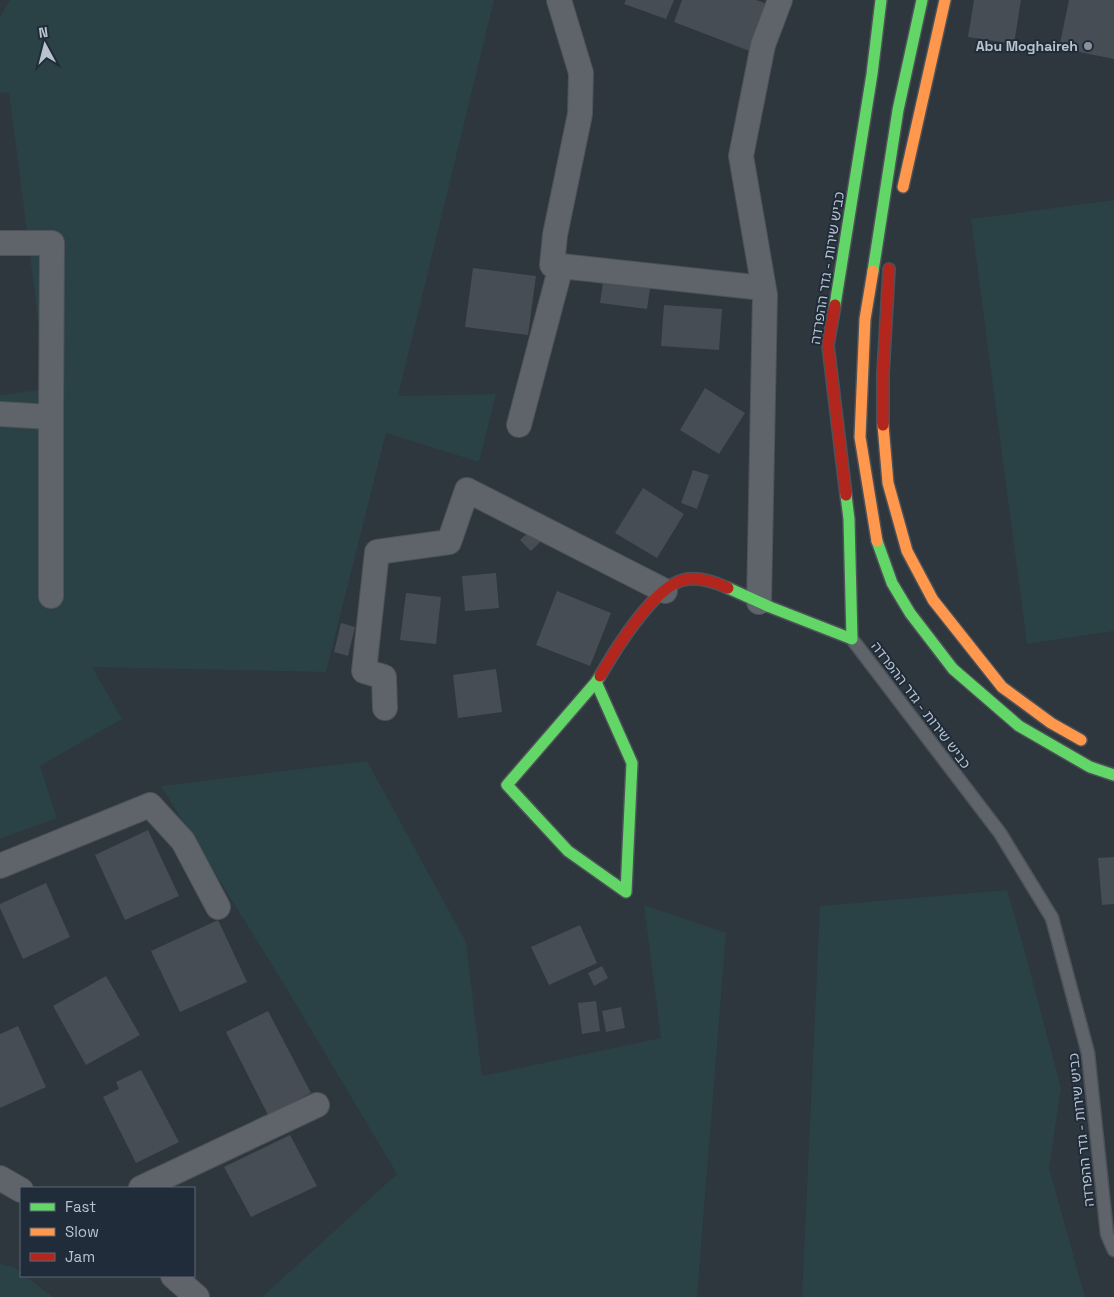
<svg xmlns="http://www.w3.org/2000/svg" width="1114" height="1297" font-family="'Space Grotesk','Noto Sans Hebrew',sans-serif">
	<rect width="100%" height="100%" fill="#2e363e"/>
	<!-- green -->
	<g fill="#2a4245">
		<path d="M10,0H494L398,396L496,394L479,462L386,433L326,672L92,667L122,719L40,766L57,818L0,839V395L47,389L9,92L0,93V17Z"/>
		<path d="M1114,200V631L1027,644L971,219Z"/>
		<path d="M367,761L466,942L482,1076L661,1038L644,905L726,933L697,1297H262L397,1174L288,991L161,786Z"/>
		<path d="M1007,890L1023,945L1061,1088L1049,1168L1085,1297H802L820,906Z"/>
		<path d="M0,1264L14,1267L21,1273V1276H25L53,1297H0Z"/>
	</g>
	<!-- building -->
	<g fill="#464d54">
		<path d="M626,0H674L666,19L624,4Z"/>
		<path d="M682,0H756L770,5L752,52L674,22Z"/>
		<path d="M974,0H1021L1014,44L968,37Z"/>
		<path d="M1069,0H1114V59L1059,48Z"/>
		<path d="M473,268L536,276L528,335L465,327Z"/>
		<path d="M604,275L651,282L647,309L600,303Z"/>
		<path d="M664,305L722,309L719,350L661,346Z"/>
		<path d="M705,388L745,413L719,454L680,430Z"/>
		<path d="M693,470L709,475L697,509L681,503Z"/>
		<path d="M643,488L684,514L657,558L615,533Z"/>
		<path d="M532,529L542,540L531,551L520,540Z"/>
		<path d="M496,573L499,608L465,611L462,576Z"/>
		<path d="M557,591L611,613L590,666L536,645Z"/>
		<path d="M406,593L441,597L436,644L400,640Z"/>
		<path d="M341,623L355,627L348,656L334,652Z"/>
		<path d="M496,669L502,712L458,718L453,675Z"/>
		<path d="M148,830L179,896L125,920L95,855Z"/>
		<path d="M1114,857V904L1102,905L1098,858Z"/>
		<path d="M46,883L70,937L23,959L0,908V904Z"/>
		<path d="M218,920L247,982L180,1012L151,951Z"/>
		<path d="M580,925L597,963L549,985L531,947Z"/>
		<path d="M602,966L608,978L594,986L588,973Z"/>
		<path d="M106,976L140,1035L86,1065L53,1006Z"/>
		<path d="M596,1001L600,1031L582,1034L578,1003Z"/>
		<path d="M621,1007L625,1028L606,1032L602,1011Z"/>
		<path d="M268,1011L311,1093L268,1115L226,1032Z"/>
		<path d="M18,1026L46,1087L0,1108V1034Z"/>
		<path d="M141,1070L179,1142L136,1163L103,1097L119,1089L116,1082Z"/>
		<path d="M290,1135L317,1186L251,1217L224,1167Z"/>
	</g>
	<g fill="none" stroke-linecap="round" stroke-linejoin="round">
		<!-- lane casing -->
		<g stroke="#4d5258" stroke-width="15">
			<path id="lane" d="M852,639L1000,833L1052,918L1088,1053L1107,1234L1114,1250"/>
		</g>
		<!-- street casing -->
		<g stroke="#4d5258" stroke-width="26">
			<g id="street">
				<path d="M559,0L581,73L580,114L555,235L552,265L763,288"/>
				<path d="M0,243H52L51,417L0,414"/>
				<path d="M519,425L561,266"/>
				<path d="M51,596V417"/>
				<path d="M759,602L765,295L741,156L763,45L780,0"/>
				<path d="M385,708L384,677L364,671L377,552L449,542L467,490L665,591"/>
				<path d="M0,866L150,805L183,841L218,907"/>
				<path d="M0,1178L21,1190"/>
				<path d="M141,1188L317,1105"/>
				<path d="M173,1276L197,1297"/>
			</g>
		</g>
		<!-- fast casing -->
		<g stroke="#4d5258" stroke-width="14">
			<g id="fast">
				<path d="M873,271L898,110L922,0"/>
				<path d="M835,305L872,74L881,0"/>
				<path d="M877,541L892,583L910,613L953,669L1019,726L1090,767L1114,775"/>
				<path d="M728,588L770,607L852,639L849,519L846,495"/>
				<path d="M596,682L507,785L568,851L626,892L632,763L596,682L600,676"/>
			</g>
		</g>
		<!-- slow casing -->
		<g stroke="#4d5258" stroke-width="14">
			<g id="slow">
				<path d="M903,187L945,0"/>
				<path d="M873,271L865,319L860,437L877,541"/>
				<path d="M883,425L888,483L907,551L933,600L1002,687L1051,723L1081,740"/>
			</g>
		</g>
		<!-- jam casing -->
		<g stroke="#4d5258" stroke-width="14">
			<g id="jam">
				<path d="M835,305L828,345L846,495"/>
				<path d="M883,425V374L889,269"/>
				<path d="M600,676C615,650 653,588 683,580C698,576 715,582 728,588"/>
			</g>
		</g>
		<!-- lane -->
		<use href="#lane" stroke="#5f646b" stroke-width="12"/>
		<!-- street -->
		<use href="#street" stroke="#5f646b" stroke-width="24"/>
		<!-- fast -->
		<use href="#fast" stroke="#63d668" stroke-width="11"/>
		<!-- slow -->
		<use href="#slow" stroke="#ff974d" stroke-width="11"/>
		<!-- jam -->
		<use href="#jam" stroke="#b3261e" stroke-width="11"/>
	</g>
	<!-- markers -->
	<circle fill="#88929c" stroke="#202c3a" stroke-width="2" cx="1088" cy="46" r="5"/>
	<g text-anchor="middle" stroke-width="4" stroke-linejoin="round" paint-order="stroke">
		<!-- poi labels -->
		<g font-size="14" font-weight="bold" fill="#b9c3ce" stroke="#202c3a" text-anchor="end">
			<text x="1078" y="51">Abu Moghaireh</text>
		</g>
		<!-- street labels -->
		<g font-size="14" fill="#b9c3ce" stroke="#202c3a">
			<text transform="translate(827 268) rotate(-81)" y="5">כביש שירות - גדר ההפרדה</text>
			<text transform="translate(921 705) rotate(53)" y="5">כביש שירות - גדר ההפרדה</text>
			<text transform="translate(1081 1130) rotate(-96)" y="5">כביש שירות - גדר ההפרדה</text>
		</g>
	</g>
	<!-- legend -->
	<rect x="20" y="1187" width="175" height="90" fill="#202c3a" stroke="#5d6875"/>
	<rect x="30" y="1203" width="25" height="8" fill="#63d668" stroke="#5d6875"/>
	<text x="65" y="1212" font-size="15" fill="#b9c3ce">Fast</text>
	<rect x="30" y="1228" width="25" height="8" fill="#ff974d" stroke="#5d6875"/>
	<text x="65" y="1237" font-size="15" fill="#b9c3ce">Slow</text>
	<rect x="30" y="1253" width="25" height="8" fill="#b3261e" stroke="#5d6875"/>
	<text x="65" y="1262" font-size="15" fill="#b9c3ce">Jam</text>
	<!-- north arrow -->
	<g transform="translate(45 45) rotate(353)" stroke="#202c3a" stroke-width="4" paint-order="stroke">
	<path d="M0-4L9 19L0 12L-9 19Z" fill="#b9c3ce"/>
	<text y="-8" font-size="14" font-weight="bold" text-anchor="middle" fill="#b9c3ce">N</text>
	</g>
</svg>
